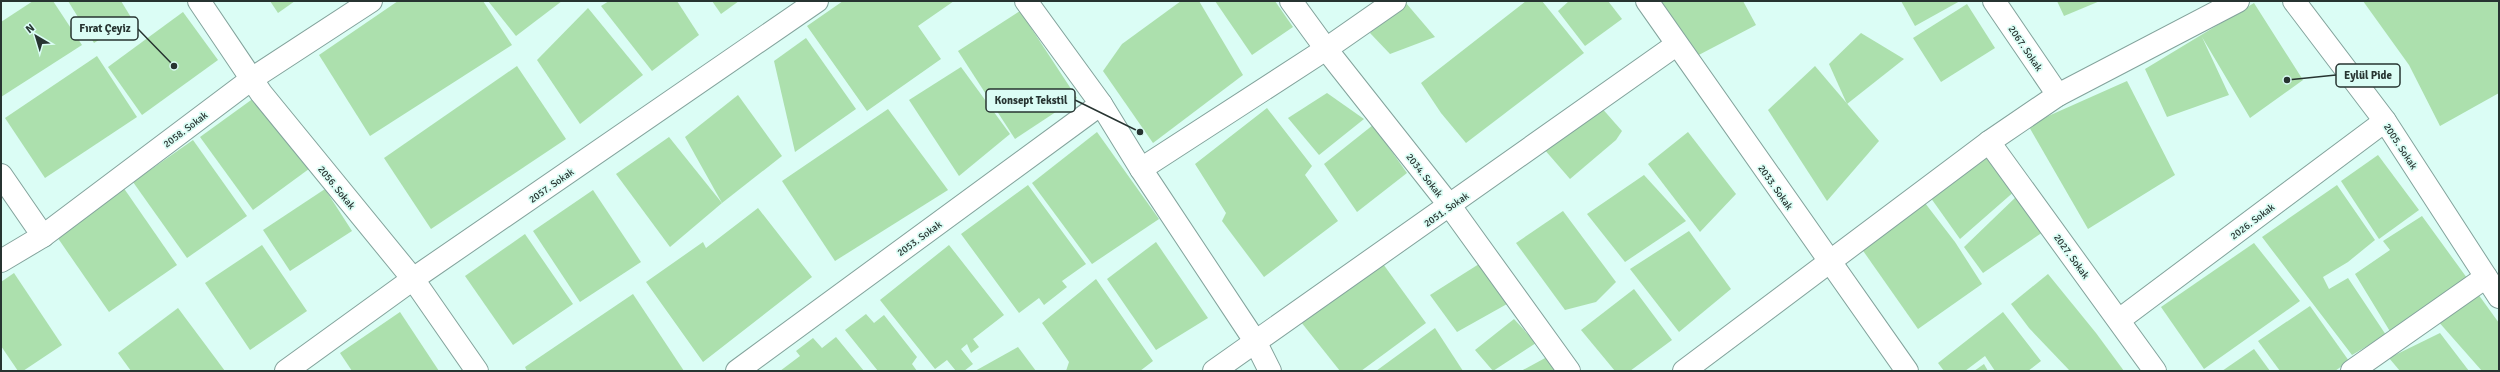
<svg xmlns="http://www.w3.org/2000/svg" width="2500" height="372" font-family="Signika,sans-serif">
	<rect width="100%" height="100%" fill="#dbfdf5"/>
	<!-- building -->
	<g fill="#ace0ad">
		<path d="M33,1H53L82,45L1,97V22Z"/>
		<path d="M68,1H121L132,19L94,43Z"/>
		<path d="M270,1H295L278,13Z"/>
		<path d="M398,1H483L512,45L370,136L319,55Z"/>
		<path d="M488,1H562L516,36Z"/>
		<path d="M609,1H677L699,35L652,71L601,6Z"/>
		<path d="M712,1H739L721,14Z"/>
		<path d="M843,1H954L918,26L941,59L867,111L807,26Z"/>
		<path d="M1181,1H1199L1243,75L1153,143L1103,71L1122,44Z"/>
		<path d="M1215,1H1275L1293,27L1252,55Z"/>
		<path d="M1526,1H1542L1584,53L1466,143L1441,113L1421,83Z"/>
		<path d="M1569,1H1608L1622,19L1585,46L1558,11Z"/>
		<path d="M1658,1H1743L1756,25L1693,58Z"/>
		<path d="M1901,1H1960L1915,26Z"/>
		<path d="M2057,1H2100L2064,16Z"/>
		<path d="M2363,1H2499V93L2440,126L2409,65Z"/>
		<path d="M1406,3L1435,37L1390,54L1370,33Z"/>
		<path d="M2254,3L2303,80L2250,118L2202,37L2229,95L2167,117L2145,69Z"/>
		<path d="M1967,4L1995,48L1941,82L1913,38Z"/>
		<path d="M588,8L643,75L580,124L537,60Z"/>
		<path d="M1020,11L1077,98L1015,139L958,51Z"/>
		<path d="M183,12L218,60L142,115L108,67Z"/>
		<path d="M1861,33L1904,59L1847,104L1829,64Z"/>
		<path d="M806,38L856,109L795,152L774,61Z"/>
		<path d="M97,56L137,117L45,178L5,118Z"/>
		<path d="M517,66L566,139L431,229L384,158Z"/>
		<path d="M1815,66L1879,141L1827,201L1768,110Z"/>
		<path d="M961,67L1010,134L959,176L909,100Z"/>
		<path d="M2127,81L2175,175L2088,229L2028,125Z"/>
		<path d="M261,93L313,166L253,210L200,137Z"/>
		<path d="M1327,93L1364,119L1319,155L1288,118Z"/>
		<path d="M738,95L782,156L722,203L685,137Z"/>
		<path d="M1600,106L1622,131L1616,140L1570,179L1544,149Z"/>
		<path d="M1267,108L1312,166L1305,175L1338,221L1264,277L1222,221L1226,213L1195,164Z"/>
		<path d="M888,109L948,190L835,261L782,181Z"/>
		<path d="M1373,125L1407,173L1357,212L1324,164Z"/>
		<path d="M1097,132L1159,219L1092,264L1032,183Z"/>
		<path d="M1688,132L1736,194L1700,232L1648,164Z"/>
		<path d="M669,137L722,203L670,247L616,174Z"/>
		<path d="M193,140L247,216L187,258L133,182Z"/>
		<path d="M1985,150L2016,190L1960,239L1928,194Z"/>
		<path d="M2378,155L2419,210L2379,239L2341,181Z"/>
		<path d="M1644,175L1686,221L1625,262L1587,214Z"/>
		<path d="M1028,185L1086,264L1062,281L1067,287L1044,305L1039,298L1019,313L961,234Z"/>
		<path d="M2337,185L2375,240L2348,262L2323,277L2329,289L2348,278L2386,335L2352,355L2262,237Z"/>
		<path d="M123,187L177,265L109,312L55,234Z"/>
		<path d="M325,189L352,231L290,271L263,230Z"/>
		<path d="M593,190L641,262L580,302L533,231Z"/>
		<path d="M2018,195L2043,232L1983,273L1964,247Z"/>
		<path d="M1925,203L1955,242L1982,284L1918,329L1859,245Z"/>
		<path d="M758,208L812,277L703,362L646,282L703,242L706,248Z"/>
		<path d="M1563,211L1616,282L1596,302L1565,310L1516,243Z"/>
		<path d="M2422,216L2467,278L2391,333L2355,274L2390,250L2383,241Z"/>
		<path d="M1689,231L1731,289L1679,332L1630,269Z"/>
		<path d="M525,234L573,304L513,345L465,276Z"/>
		<path d="M1156,242L1208,318L1156,350L1107,279Z"/>
		<path d="M2254,243L2300,301L2204,369L2161,307Z"/>
		<path d="M262,245L307,311L250,350L205,283Z"/>
		<path d="M949,245L1004,315L973,339L979,347L971,353L967,344L961,349L973,364L964,371H956L947,360L935,369L880,300Z"/>
		<path d="M1378,257L1426,323L1361,371H1340L1301,322Z"/>
		<path d="M1479,264L1507,304L1457,332L1430,295Z"/>
		<path d="M14,273L62,345L23,371H18L1,346V282Z"/>
		<path d="M2048,274L2096,333L2124,371H2070L2029,328L2011,304Z"/>
		<path d="M1096,279L1153,361L1140,371H1066L1069,362L1042,323Z"/>
		<path d="M1634,289L1672,340L1630,371H1615L1581,330Z"/>
		<path d="M633,294L684,371H527L525,367Z"/>
		<path d="M2478,294L2499,323V371H2482L2437,320Z"/>
		<path d="M2310,306L2349,361L2335,371H2280L2258,341Z"/>
		<path d="M178,308L225,371H131L118,353Z"/>
		<path d="M400,312L439,371H352L340,353Z"/>
		<path d="M2003,312L2041,361L2028,371H1995L1985,356L1965,371H1944L1938,363Z"/>
		<path d="M866,314L874,323L884,315L917,357L912,364L917,371H878L845,330Z"/>
		<path d="M1514,319L1536,343L1493,371L1475,350Z"/>
		<path d="M1435,328L1463,371H1376Z"/>
		<path d="M2440,333L2469,371H2400L2389,358Z"/>
		<path d="M836,337L864,371H780L800,356L796,351L813,338L822,348Z"/>
		<path d="M1018,347L1036,371H975Z"/>
		<path d="M2254,349L2270,371H2222Z"/>
		<path d="M1547,357L1557,371H1521Z"/>
		<path d="M1984,364L1988,371H1974Z"/>
	</g>
	<g fill="none" stroke-linecap="round" stroke-linejoin="round">
		<!-- minor casing -->
		<g stroke="#83a39c" stroke-width="24">
			<g id="minor">
				<path d="M199,1L261,93L413,279L477,371"/>
				<path d="M1026,1L1101,104L1141,169L1255,341L1270,371"/>
				<path d="M1291,1L1326,49L1450,206L1569,371"/>
				<path d="M1647,1L1907,371"/>
				<path d="M1994,1L2058,95"/>
				<path d="M2294,1L2385,121L2499,297"/>
				<path d="M1989,142L2155,371"/>
				<path d="M1141,169L1326,49L1395,1"/>
				<path d="M1,175L43,236"/>
				<path d="M1,261L43,236L253,78L371,1"/>
				<path d="M2119,320L2385,121"/>
				<path d="M286,371L413,279L817,1"/>
				<path d="M737,371L1101,104"/>
				<path d="M1214,371L1676,45"/>
				<path d="M1684,371L1989,142L2058,95L2238,1"/>
				<path d="M2352,371L2486,277"/>
			</g>
		</g>
		<!-- minor -->
		<use href="#minor" stroke="#fff" stroke-width="22"/>
	</g>
	<g text-anchor="middle" stroke-width="3.5" stroke-linejoin="round" paint-order="stroke">
		<!-- street labels -->
		<g font-size="10" fill="#273431" stroke="#dbfdf5">
			<text transform="translate(2026 48) rotate(56)" y="4">2067. Sokak</text>
			<text transform="translate(185 129) rotate(-37)" y="4">2058. Sokak</text>
			<text transform="translate(2401 146) rotate(57)" y="4">2005. Sokak</text>
			<text transform="translate(1425 175) rotate(52)" y="4">2034. Sokak</text>
			<text transform="translate(551 185) rotate(-35)" y="4">2057. Sokak</text>
			<text transform="translate(337 187) rotate(51)" y="4">2056. Sokak</text>
			<text transform="translate(1776 187) rotate(55)" y="4">2033. Sokak</text>
			<text transform="translate(1446 209) rotate(-35)" y="4">2051. Sokak</text>
			<text transform="translate(2252 221) rotate(-37)" y="4">2026. Sokak</text>
			<text transform="translate(919 238) rotate(-36)" y="4">2053. Sokak</text>
			<text transform="translate(2072 256) rotate(54)" y="4">2027. Sokak</text>
		</g>
	</g>
	<!-- callouts -->
	<path fill="none" stroke="#273431" stroke-width="1.5" d="M174 66L138 29M2287 80L2336 75M1140 132L1075 100"/>
	<g fill="#273431" stroke="#dbfdf5" stroke-width="1.5">
		<circle cx="174" cy="66" r="4"/>
		<circle cx="2287" cy="80" r="4"/>
		<circle cx="1140" cy="132" r="4"/>
	</g>
	<g fill="#dbfdf5" stroke="#273431" stroke-width="1.5">
		<rect x="71" y="17" width="67" height="23" rx="4"/>
		<rect x="2336" y="64" width="64" height="23" rx="4"/>
		<rect x="986" y="89" width="89" height="23" rx="4"/>
	</g>
	<g font-size="11" text-anchor="middle" font-weight="bold" fill="#273431">
		<text x="105" y="32">Fırat Çeyiz</text>
		<text x="2368" y="79">Eylül Pide</text>
		<text x="1031" y="104">Konsept Tekstil</text>
	</g>
	<!-- border -->
	<rect width="2500" height="372" fill="none" stroke="#273431" stroke-width="4"/>
	<!-- north arrow -->
	<g transform="translate(36 36) rotate(322)" stroke="#dbfdf5" stroke-width="3" paint-order="stroke">
	<path d="M0-3L7 15L0 10L-7 15Z" fill="#273431"/>
	<text y="-6" font-size="11" font-weight="bold" text-anchor="middle" fill="#273431">N</text>
	</g>
</svg>
